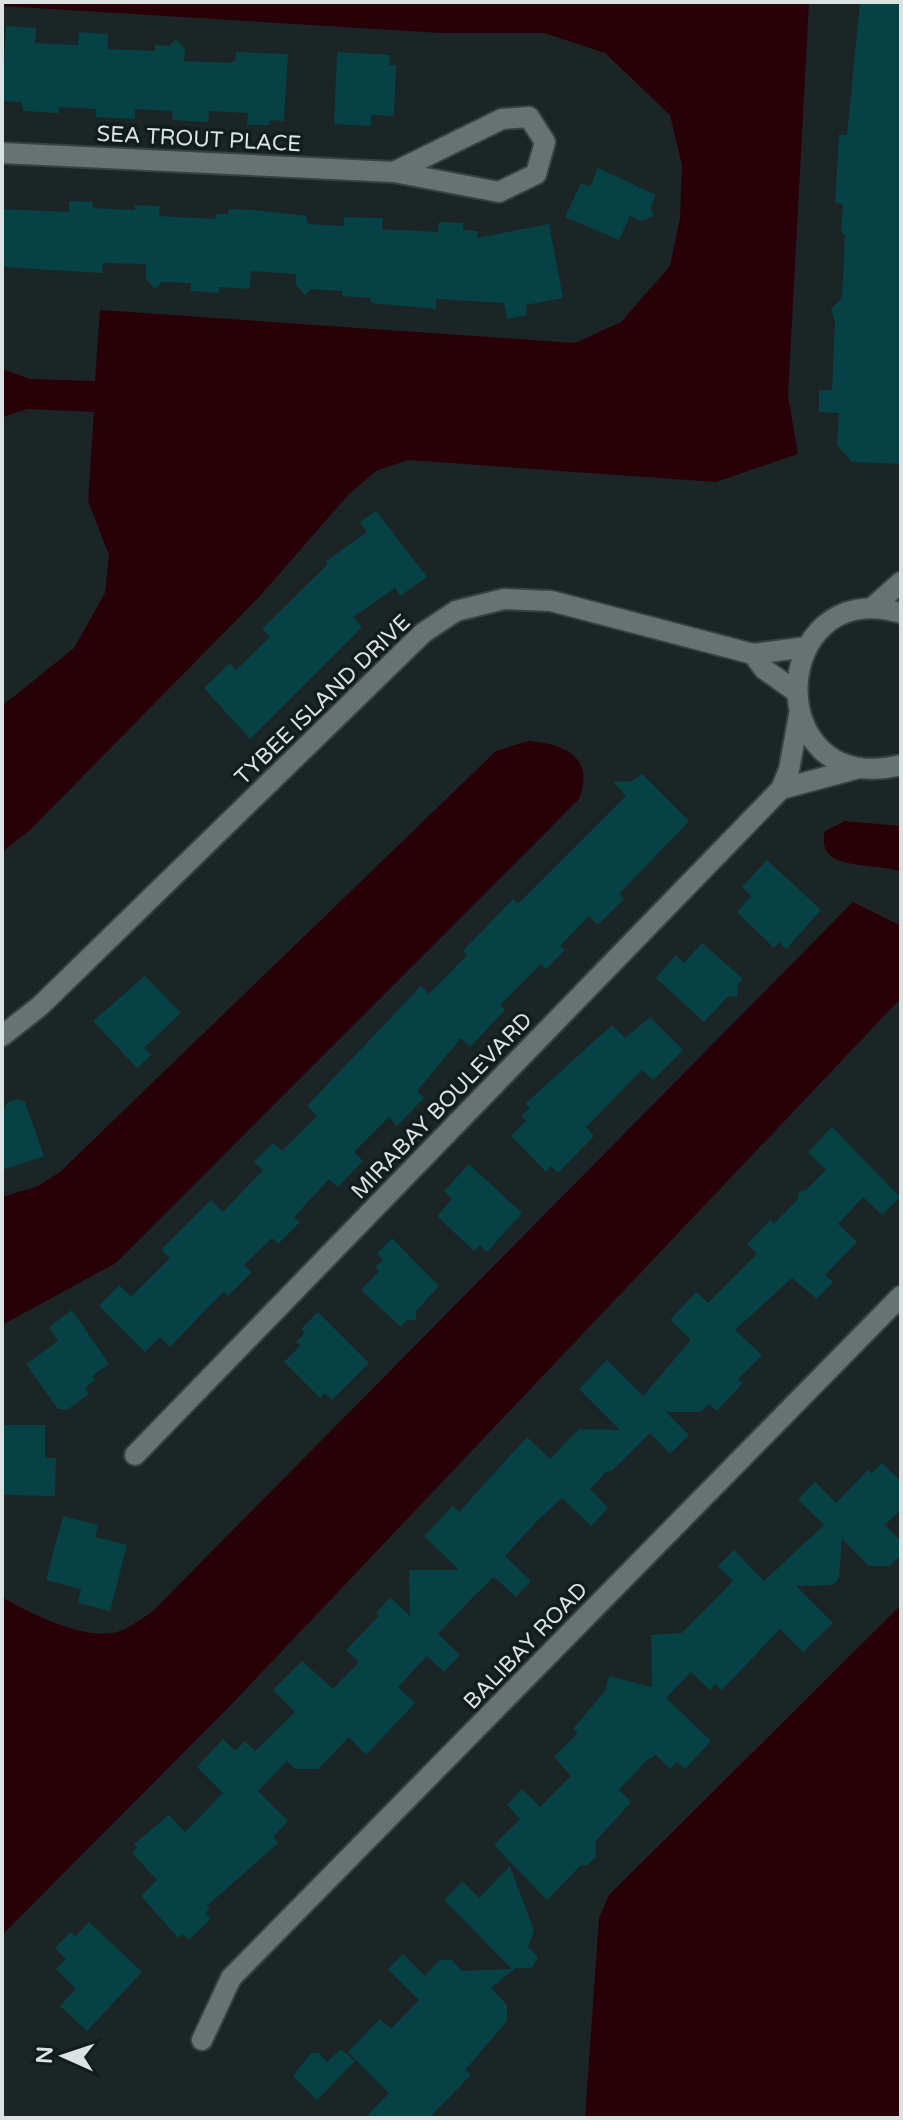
<svg xmlns="http://www.w3.org/2000/svg" width="903" height="2120" font-family="'Varela Round',sans-serif">
	<rect width="100%" height="100%" fill="#1c2526"/>
	<!-- water -->
	<g fill="#280007">
		<path d="M2,2H809L788,396L798,454L716,482L408,460L376,471L349,494L260,596L30,830L2,852V706L74,648L105,593L109,555L88,501L94,412L28,409L2,417V369L30,379L95,381L100,310L575,343L621,322L670,266L680,218L682,165L670,115L605,53L544,33H441L2,6Z"/>
		<path d="M529,741C567,744 595,759 579,799L116,1263L2,1325V1197L38,1186L60,1172L496,751Z"/>
		<path d="M845,821L901,826V872C877,861 814,874 825,831Z"/>
		<path d="M853,902L901,926V998L229,1707L2,1935V1597C29,1613 89,1643 120,1631C131,1627 142,1618 152,1612Z"/>
		<path d="M901,1605V2118H585L599,1918L609,1895Z"/>
	</g>
	<!-- building -->
	<g fill="#054145">
		<path d="M860,2H901V464L852,462L837,445L839,413L819,412V390H832L835,321L831,309L842,298L845,236L841,232L843,204L835,203L839,134L847,135Z"/>
		<path d="M6,26L36,28L35,43L78,45L79,32L108,34L107,49L155,51V45L169,46L176,39L185,49L184,61L228,63L235,61L236,52L288,54L284,121L270,120L269,125H247L248,113L209,111L208,122L173,120L172,111L135,109V119L96,117V109L59,107V113L23,111L22,102L2,101Z"/>
		<path d="M337,52L390,55L389,65H396L394,116L371,115V126L334,124Z"/>
		<path d="M598,168L656,195L650,208L654,216L641,221L630,216L619,240L565,217L581,183L590,187Z"/>
		<path d="M69,201L93,202L92,208L135,210V205L160,206L159,216L215,219L216,214H228L229,209L254,210L306,216L308,224L344,226V217L383,218L382,229L438,232L439,222L463,223V230L478,231L477,238L549,224L563,298L526,305L527,315L507,319L504,303L436,299V309L371,303V298L342,296V291L312,289L305,295L296,285V274L251,271L250,289L219,287V293L191,291V283L162,282L155,289L146,279V264L103,263L102,273L2,267V209L69,212Z"/>
		<path d="M376,511L427,577L400,596L395,588L353,617L362,627L250,739L204,688L230,663L236,670L270,637L262,629L328,564L326,561L367,532L360,522Z"/>
		<path d="M642,774L689,821L619,894L624,899L598,925L589,916L560,946L565,950L546,969L541,964L500,1005L505,1010L470,1047L461,1038L417,1091L424,1098L397,1126L389,1117L354,1152L363,1161L338,1187L329,1179L294,1217L300,1222L278,1244L272,1238L244,1265L252,1272L228,1296L223,1292L170,1347L160,1337L145,1352L99,1306L119,1285L131,1297L170,1258L161,1250L211,1200L223,1212L263,1170L254,1162L273,1143L282,1151L317,1116L307,1106L400,1008L421,986L429,994L467,955L463,951L513,899L518,904L626,796L613,782L632,781Z"/>
		<path d="M767,860L821,910L786,949L779,942L774,948L737,912L751,896L742,887Z"/>
		<path d="M702,943L743,979L737,986L738,996L727,997L704,1022L656,978L676,955L684,963Z"/>
		<path d="M145,976L181,1013L144,1048L151,1055L137,1068L93,1021Z"/>
		<path d="M650,1017L683,1050L653,1080L642,1070L586,1127L594,1136L558,1173L551,1166L546,1172L511,1136L526,1121L521,1116L530,1108L525,1104L612,1025L625,1038Z"/>
		<path d="M18,1099L25,1102L44,1156L2,1170V1110L8,1102Z"/>
		<path d="M832,1127L900,1197L882,1215L863,1197L838,1224L857,1242L825,1275L833,1282L817,1299L792,1278L735,1330L762,1355L738,1379L743,1383L717,1411L709,1404L701,1412H666L689,1435L670,1454L650,1433L612,1471L606,1472L590,1489L608,1508L591,1526L562,1498L538,1520L505,1556L531,1581L516,1597L494,1577L472,1598L438,1634L460,1655L444,1672L427,1656L398,1687L415,1703L366,1755L349,1737L318,1769H295L287,1761L258,1791L288,1821L273,1837L278,1843L207,1906L210,1908L205,1913L211,1919L189,1940L183,1934L178,1938L141,1896L157,1880L132,1853L137,1848L134,1844L169,1815L185,1832L223,1793L197,1767L223,1739L235,1751L245,1741L255,1751L295,1712L273,1690L302,1661L333,1689L359,1662L346,1650L379,1616L376,1613L390,1597L410,1616L409,1570H459L424,1536L453,1506L459,1512L527,1437L550,1459L579,1429L620,1430L579,1389L607,1360L643,1396L691,1340L670,1320L696,1292L708,1303L757,1254L747,1244L770,1220L774,1224L798,1199L799,1192L806,1190L826,1170L808,1152Z"/>
		<path d="M469,1164L522,1213L487,1252L480,1245L474,1251L437,1216L452,1199L444,1191Z"/>
		<path d="M392,1238L439,1286L416,1311V1320H407L401,1327L361,1290L379,1271L375,1267L383,1260L377,1254Z"/>
		<path d="M72,1310L109,1364L92,1376L95,1380L85,1388L89,1394L67,1410L58,1409L26,1364L58,1341L49,1327Z"/>
		<path d="M318,1312L369,1363L332,1400L325,1393L320,1398L284,1362L300,1346L296,1342L305,1333L301,1329Z"/>
		<path d="M2,1425H45V1458H56L55,1496L2,1495Z"/>
		<path d="M882,1463L901,1481V1509L885,1525L901,1541V1555L890,1566H869L842,1539L839,1578L833,1585L796,1586L833,1623L803,1652L780,1629L722,1690L715,1684L710,1690L691,1672L666,1698L711,1741L685,1769L677,1762L670,1769L656,1755L646,1761L619,1790L631,1802L595,1842L596,1857L587,1865H581L547,1900L494,1845L520,1819L507,1805L522,1789L540,1807L571,1776L554,1757L578,1733L573,1729L605,1691L609,1676L652,1687L651,1635L682,1633L733,1581L718,1566L734,1550L764,1581L824,1525L798,1499L815,1482L836,1503L868,1470L872,1473Z"/>
		<path d="M63,1516L98,1525L95,1537L127,1545L110,1611L78,1603L81,1589L46,1580Z"/>
		<path d="M510,1866L534,1931L528,1947L538,1957L532,1968H516L491,1988L507,2005V2021L465,2070L471,2075L429,2118H365L389,2093L348,2052L380,2019L391,2029L419,2000L388,1969L403,1954L425,1976L439,1960H452L462,1971L512,1969L444,1900L462,1881L479,1898Z"/>
		<path d="M89,1922L142,1972L87,2031L60,2006L76,1989L56,1969L66,1959L55,1948L71,1932L75,1937Z"/>
		<path d="M341,2049L355,2061L317,2100L293,2076L311,2053H319L327,2062Z"/>
	</g>
	<g fill="none" stroke-linecap="round" stroke-linejoin="round">
		<!-- minor casing -->
		<g stroke="#394142" stroke-width="24">
			<g id="minor">
				<path d="M2,153L394,172L499,192L536,174L545,142L529,117L502,119L394,172"/>
				<path d="M872,608L901,582"/>
				<path d="M901,613C767,574 759,800 901,765"/>
				<path d="M753,654L764,669L795,691"/>
				<path d="M781,789L859,768"/>
				<path d="M2,1036L40,1006L423,633L456,611L504,599L551,601L753,654L807,647"/>
				<path d="M135,1455L781,789L789,770L799,715"/>
				<path d="M202,2040L231,1978L901,1296"/>
			</g>
		</g>
		<!-- minor -->
		<use href="#minor" stroke="#677273" stroke-width="20"/>
	</g>
	<g text-anchor="middle" stroke-width="7" stroke-linejoin="round" paint-order="stroke">
		<!-- street labels -->
		<g font-size="22" fill="#dbe2e2" stroke="#131c1d">
			<text transform="translate(199 138) rotate(3)" y="8">SEA TROUT PLACE</text>
			<text transform="translate(322 699) rotate(-44)" y="8">TYBEE ISLAND DRIVE</text>
			<text transform="translate(441 1105) rotate(-46)" y="8">MIRABAY BOULEVARD</text>
			<text transform="translate(525 1645) rotate(-46)" y="8">BALIBAY ROAD</text>
		</g>
	</g>
	<!-- border -->
	<rect width="903" height="2120" fill="none" stroke="#dbe2e2" stroke-width="8"/>
	<!-- north arrow -->
	<g transform="translate(64 2056) rotate(273)" stroke="#131c1d" stroke-width="6" paint-order="stroke">
	<path d="M0-6L14 30L0 20L-14 30Z" fill="#dbe2e2"/>
	<text y="-12" font-size="22" font-weight="bold" text-anchor="middle" fill="#dbe2e2">N</text>
	</g>
</svg>
